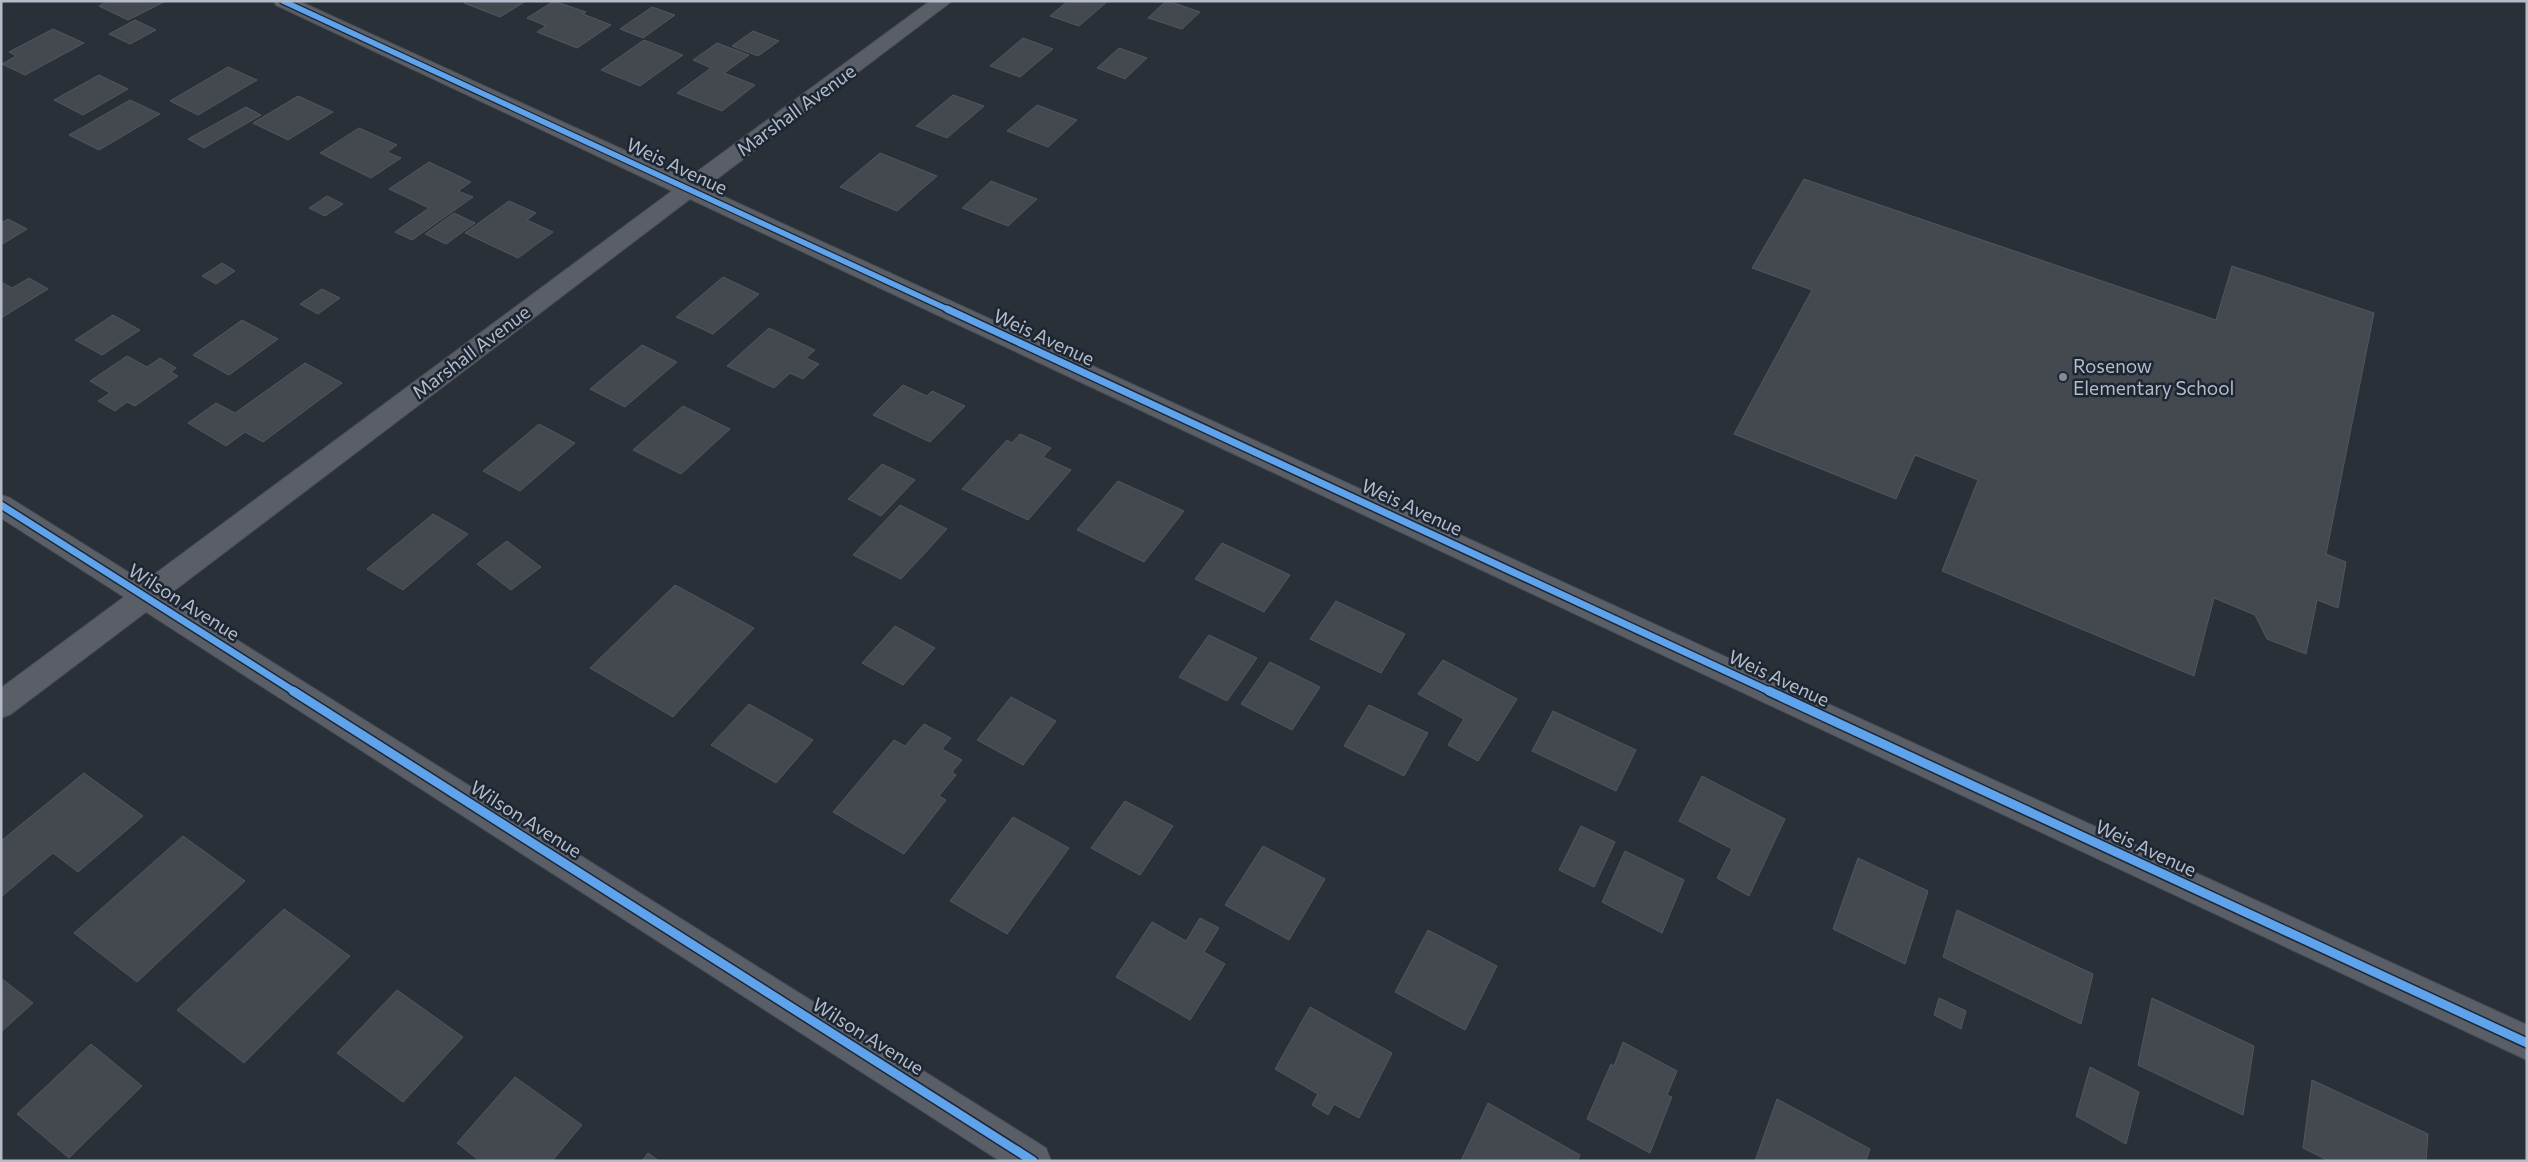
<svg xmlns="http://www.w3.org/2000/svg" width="2528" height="1162" font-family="Commissioner,sans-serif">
	<rect width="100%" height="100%" fill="#2a3038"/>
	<!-- building -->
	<g fill="#444950" stroke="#52575f">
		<path d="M108,1H166L128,20L99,6Z"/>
		<path d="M467,1H526L500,17L464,3Z"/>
		<path d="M554,1L586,12L583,14L611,25L577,48L537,32L546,26L527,18Z"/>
		<path d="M1068,1H1108L1079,26L1050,16Z"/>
		<path d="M1166,1H1168L1200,12L1182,29L1148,18Z"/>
		<path d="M652,7L675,15L643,38L620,29Z"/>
		<path d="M135,20L156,30L130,44L109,34Z"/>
		<path d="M53,29L84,43L25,75L2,64L16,56L9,52Z"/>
		<path d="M753,31L779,41L758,56L732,46Z"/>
		<path d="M1023,38L1053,49L1020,77L990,66Z"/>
		<path d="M644,40L683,55L640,86L601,70Z"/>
		<path d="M717,43L749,55L724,73L755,85L722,111L677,93L711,68L693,60Z"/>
		<path d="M1119,48L1147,58L1125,79L1097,68Z"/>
		<path d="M228,67L257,80L198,115L170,101Z"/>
		<path d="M99,75L128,89L83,115L54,100Z"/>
		<path d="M953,95L984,106L947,138L916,126Z"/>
		<path d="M298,96L333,112L288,140L253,123Z"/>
		<path d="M130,100L160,114L99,150L69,135Z"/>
		<path d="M1037,105L1077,120L1048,147L1007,131Z"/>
		<path d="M246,107L261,115L204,148L188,139Z"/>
		<path d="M359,128L397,145L387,152L401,158L371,178L320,153Z"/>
		<path d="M880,153L937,176L897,211L840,187Z"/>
		<path d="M429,162L471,182L458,191L473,197L412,240L395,232L429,208L389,189Z"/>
		<path d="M1804,179L2216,320L2232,266L2374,313L2326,554L2346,562L2338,608L2317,600L2306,654L2267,639L2255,615L2214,598L2194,676L1942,571L1978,480L1915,455L1896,499L1734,434L1812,290L1752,268Z"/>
		<path d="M991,181L1037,199L1008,226L962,208Z"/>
		<path d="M327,196L343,204L325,216L309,208Z"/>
		<path d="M509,201L536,213L527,220L553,232L518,258L465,233Z"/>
		<path d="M454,213L475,223L446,244L425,234Z"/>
		<path d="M8,219L27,229L1,245V223Z"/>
		<path d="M222,263L235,271L216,284L202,276Z"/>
		<path d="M723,277L759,294L713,334L676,317Z"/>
		<path d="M29,278L48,289L1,318V282L12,288Z"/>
		<path d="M322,289L340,298L318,314L300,304Z"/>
		<path d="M113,315L140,330L102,355L75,340Z"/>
		<path d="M242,320L278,339L229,375L193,355Z"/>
		<path d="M769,328L815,350L806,358L819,364L803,379L790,373L774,388L727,366Z"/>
		<path d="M642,345L677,362L625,407L590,389Z"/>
		<path d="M127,356L147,367L160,358L176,368L171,372L178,376L135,406L127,402L115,411L98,401L110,393L90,381Z"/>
		<path d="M305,363L342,383L263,442L245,432L226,446L188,423L216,403L235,413Z"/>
		<path d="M903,385L927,396L932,391L965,406L930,442L873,415Z"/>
		<path d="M683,406L730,429L681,474L633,450Z"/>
		<path d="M539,424L575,443L520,491L483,471Z"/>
		<path d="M1020,434L1051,448L1043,457L1071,470L1028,520L962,489L1007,440L1012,443Z"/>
		<path d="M882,464L915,480L881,516L848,499Z"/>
		<path d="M1118,481L1184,511L1144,562L1077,530Z"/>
		<path d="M900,505L947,529L901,579L853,555Z"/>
		<path d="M433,514L468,534L403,590L367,569Z"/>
		<path d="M507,541L541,567L511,590L477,564Z"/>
		<path d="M1222,543L1290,575L1264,612L1195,579Z"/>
		<path d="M675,585L754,628L673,717L590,668Z"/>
		<path d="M1336,601L1405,634L1381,673L1310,639Z"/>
		<path d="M895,626L935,648L903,685L862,663Z"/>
		<path d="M1209,635L1257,658L1227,701L1179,677Z"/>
		<path d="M1443,660L1517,699L1478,761L1448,745L1464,719L1418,694Z"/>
		<path d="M1270,662L1320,687L1292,730L1241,704Z"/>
		<path d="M1011,697L1056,721L1023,765L977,740Z"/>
		<path d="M749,704L813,740L776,783L711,745Z"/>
		<path d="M1369,705L1428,733L1404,776L1344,746Z"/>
		<path d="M1553,711L1636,750L1616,791L1532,751Z"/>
		<path d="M924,724L951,738L942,749L962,760L952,772L956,775L939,796L946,800L904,854L833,812L894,740L905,746Z"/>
		<path d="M84,773L143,816L78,872L53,853L1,897V841Z"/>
		<path d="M1702,776L1785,819L1749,896L1717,878L1732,849L1679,821Z"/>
		<path d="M1125,801L1173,826L1140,875L1091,848Z"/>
		<path d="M1013,817L1069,848L1007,934L950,901Z"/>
		<path d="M1581,826L1615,842L1594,887L1559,870Z"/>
		<path d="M183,836L245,881L137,982L74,933Z"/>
		<path d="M1263,846L1325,879L1289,940L1225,905Z"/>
		<path d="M1625,851L1684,880L1662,933L1602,902Z"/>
		<path d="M1858,858L1928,891L1905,964L1833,929Z"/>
		<path d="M284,909L350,956L244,1063L177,1010Z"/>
		<path d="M1957,910L2093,974L2081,1024L1943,957Z"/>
		<path d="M1200,918L1219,928L1204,952L1225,964L1190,1020L1116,977L1152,922L1186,941Z"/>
		<path d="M1428,930L1497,966L1465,1030L1395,992Z"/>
		<path d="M1,978L33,1003L1,1032Z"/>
		<path d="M397,990L463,1037L403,1102L337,1053Z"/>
		<path d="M1939,998L1966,1011L1961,1029L1934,1015Z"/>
		<path d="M2152,998L2254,1046L2243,1115L2138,1065Z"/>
		<path d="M1310,1007L1392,1053L1359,1118L1334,1104L1328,1115L1312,1105L1318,1094L1275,1069Z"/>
		<path d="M1623,1042L1677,1071L1667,1095L1672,1097L1650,1153L1587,1119L1611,1064L1614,1066Z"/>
		<path d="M91,1044L142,1086L69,1158L17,1114Z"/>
		<path d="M2090,1067L2139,1092L2126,1144L2076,1116Z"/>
		<path d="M515,1077L582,1125L552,1161H480L457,1143Z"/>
		<path d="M2312,1080L2428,1134L2426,1161H2329L2303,1148Z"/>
		<path d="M1777,1099L1870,1149L1866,1161H1755Z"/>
		<path d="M1488,1103L1580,1155L1577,1161H1461Z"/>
		<path d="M648,1153L659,1161H642Z"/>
	</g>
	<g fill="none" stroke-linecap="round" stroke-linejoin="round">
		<!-- street casing -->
		<g stroke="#484c53" stroke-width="2">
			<path id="street" d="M274,1H299L687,179L930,1H952L705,188L2527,1025V1060L690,199L167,596L1046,1148L1051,1161H1000L146,612L11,714L1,718V688L124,597L1,518V495L10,498L144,582L672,191L276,5Z"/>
		</g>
		<!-- street -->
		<use href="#street" fill="#5a5e66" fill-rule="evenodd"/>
		<!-- cycleway-far2 casing -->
		<g stroke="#1d2633" stroke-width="8">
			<path id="cycleway-far2" d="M283,1L949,310"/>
		</g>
		<!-- cycleway-far1 casing -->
		<g stroke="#1d2633" stroke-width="10">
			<g id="cycleway-far1">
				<path d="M947,309L1771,692"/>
				<path d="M1,505L295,692"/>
			</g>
		</g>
		<!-- cycleway casing -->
		<g stroke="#1d2633" stroke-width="12">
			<g id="cycleway">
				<path d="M293,691L1033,1161"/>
				<path d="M1769,691L2527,1043"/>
			</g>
		</g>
		<!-- cycleway-far2 -->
		<use href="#cycleway-far2" stroke="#60a3ed" stroke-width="5.5"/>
		<!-- cycleway-far1 -->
		<use href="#cycleway-far1" stroke="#60a3ed" stroke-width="7"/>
		<!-- cycleway -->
		<use href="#cycleway" stroke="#60a3ed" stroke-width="9"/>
	</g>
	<!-- markers -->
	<circle fill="#848b96" stroke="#1d2633" stroke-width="2" cx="2063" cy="377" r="5"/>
	<g text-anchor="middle" stroke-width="5" stroke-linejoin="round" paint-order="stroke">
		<!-- street labels -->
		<g font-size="19" fill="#b4bcc9" stroke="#1d2633">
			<text transform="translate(796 110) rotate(-36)" y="7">Marshall Avenue</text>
			<text transform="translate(677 166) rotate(25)" y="7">Weis Avenue</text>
			<text transform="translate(1044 337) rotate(25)" y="7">Weis Avenue</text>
			<text transform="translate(471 352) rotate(-37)" y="7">Marshall Avenue</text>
			<text transform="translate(1412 507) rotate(25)" y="7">Weis Avenue</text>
			<text transform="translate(184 602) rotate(32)" y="7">Wilson Avenue</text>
			<text transform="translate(1779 678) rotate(25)" y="7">Weis Avenue</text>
			<text transform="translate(526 819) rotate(32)" y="7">Wilson Avenue</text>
			<text transform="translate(2146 848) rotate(25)" y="7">Weis Avenue</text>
			<text transform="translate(868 1036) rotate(32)" y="7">Wilson Avenue</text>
		</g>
		<!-- poi labels -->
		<g font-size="19" fill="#b4bcc9" stroke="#1d2633" text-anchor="start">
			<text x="2073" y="373">Rosenow<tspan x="2073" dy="22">Elementary School</tspan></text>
		</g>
	</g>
	<!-- border -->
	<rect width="2528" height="1162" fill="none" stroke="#b4bcc9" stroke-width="5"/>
</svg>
